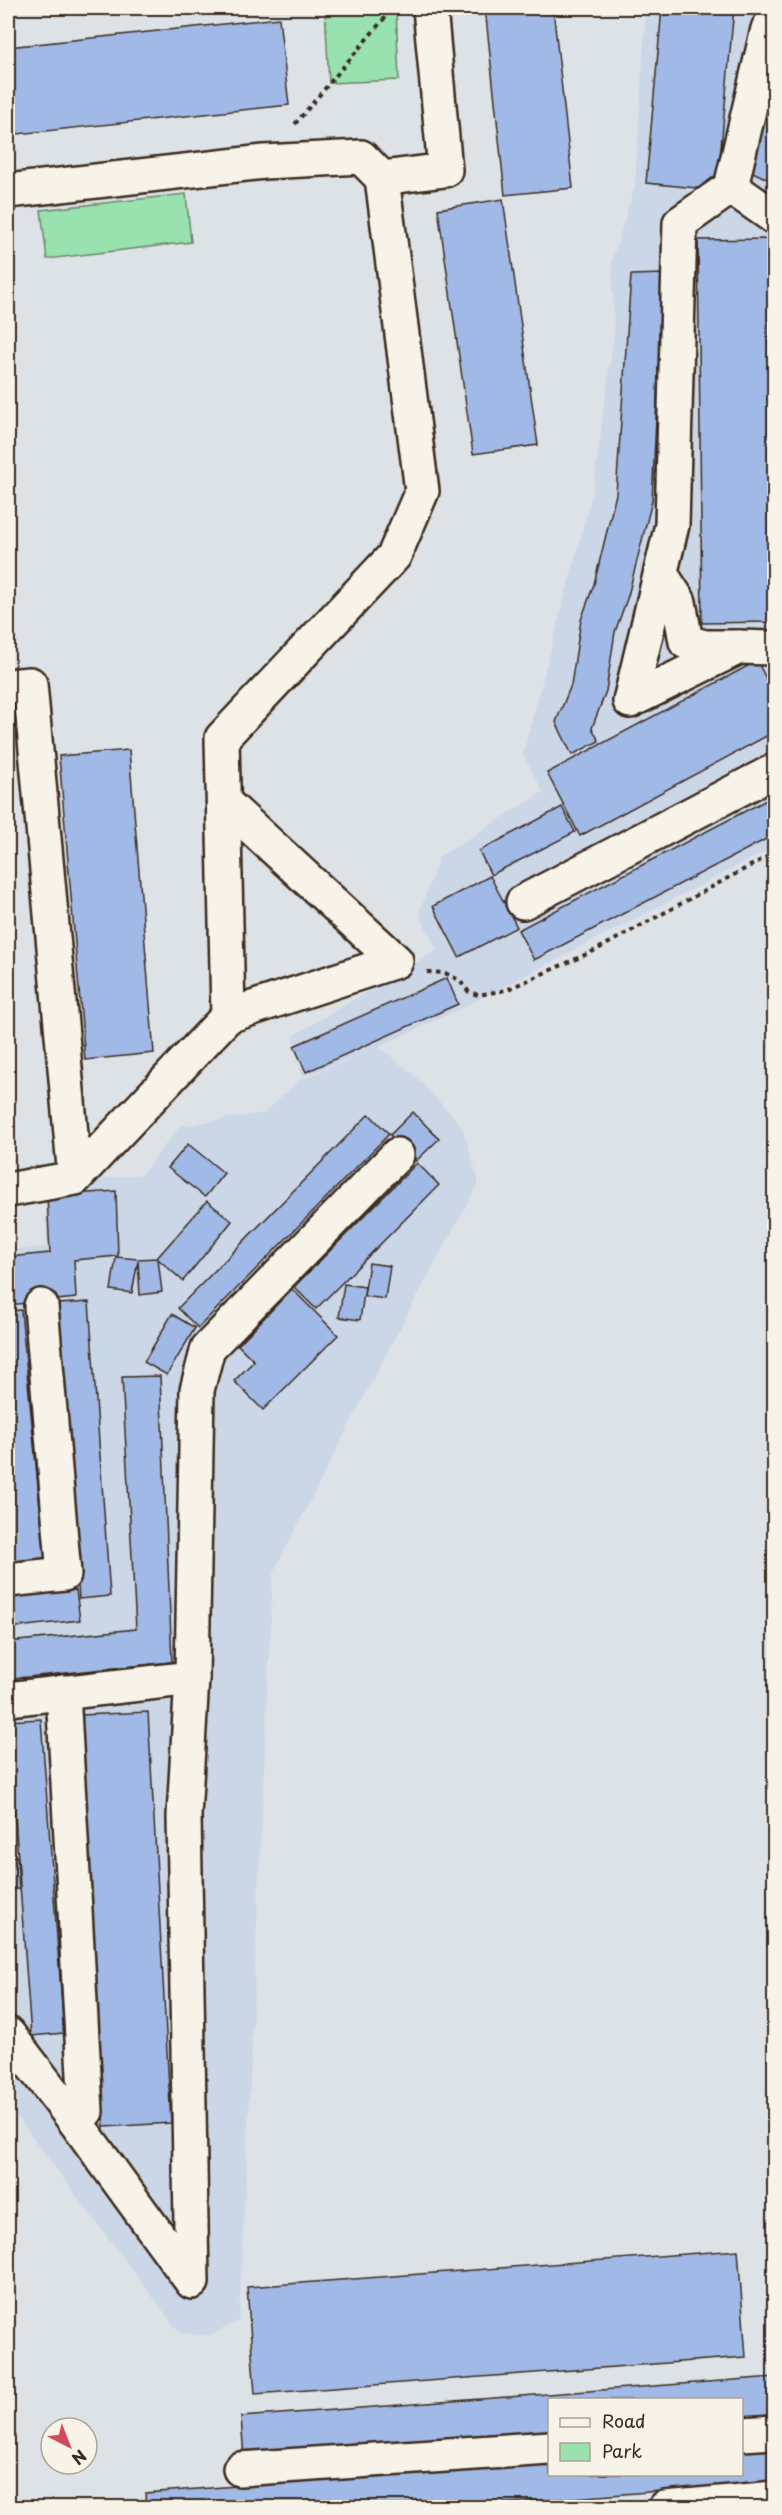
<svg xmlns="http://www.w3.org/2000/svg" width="782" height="2515" font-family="'Playpen Sans',sans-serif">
	<rect width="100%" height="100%" fill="#dde2e7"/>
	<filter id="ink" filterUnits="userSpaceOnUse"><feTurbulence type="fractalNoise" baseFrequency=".0167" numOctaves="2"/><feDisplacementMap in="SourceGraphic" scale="12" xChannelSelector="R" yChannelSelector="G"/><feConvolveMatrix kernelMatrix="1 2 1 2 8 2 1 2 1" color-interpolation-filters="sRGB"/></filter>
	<g filter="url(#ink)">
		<!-- built -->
		<path fill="#cbd6e7" d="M646,8H774V847L476,1001L379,1047L412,1073L462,1126L479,1182L387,1352L273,1573L239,2320L210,2336L180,2333L8,2105V1250L47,1247L45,1194L54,1184L141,1175L180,1126L264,1113L298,1081L368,1052L302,1077L293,1036L437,950L419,914L439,857L543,792L523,754L593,491L614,333L612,260L635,186Z"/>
		<!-- green -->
		<g fill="#99e1af" stroke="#6a8666" stroke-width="1.5">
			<path d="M325,8H396L399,80L329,83Z"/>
			<path d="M186,194L191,242L47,259L41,210Z"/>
		</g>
		<!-- building -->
		<g fill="#a0b9e6" stroke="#3b2a1e" stroke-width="1.5">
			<path d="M485,8H553L573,188L505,195Z"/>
			<path d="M662,8H734L717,190L646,183Z"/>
			<path d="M279,18L289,105L8,135V47Z"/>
			<path d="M774,99V182L744,168Z"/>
			<path d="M503,199L538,445L473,454L438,209Z"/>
			<path d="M768,239L772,622L702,623L698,240Z"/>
			<path d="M663,274L652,501L628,596L615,632L606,691L592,728L599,741L572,755L556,722L571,685L581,620L594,584L616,494L631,275Z"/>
			<path d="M757,661L774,694V732L580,836L547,773Z"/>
			<path d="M129,750L154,1053L85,1060L59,756Z"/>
			<path d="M774,796V835L534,960L518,930Z"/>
			<path d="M562,807L575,832L491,875L479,851Z"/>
			<path d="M490,876L517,927L459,957L433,906Z"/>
			<path d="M447,978L458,1004L306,1072L294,1046Z"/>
			<path d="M413,1112L439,1139L416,1161L390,1135Z"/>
			<path d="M369,1114L389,1134L198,1328L178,1308Z"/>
			<path d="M188,1144L224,1173L205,1197L168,1168Z"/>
			<path d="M417,1163L439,1185L316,1309L294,1287Z"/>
			<path d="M116,1191L118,1256L74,1260L76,1298L8,1305V1257L50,1253L47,1196Z"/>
			<path d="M207,1201L232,1221L183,1281L158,1259L162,1292L140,1295L138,1261L132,1293L111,1290L116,1257L138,1259L157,1258Z"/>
			<path d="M369,1263L390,1266L385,1299L364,1296Z"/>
			<path d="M344,1284L365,1287L360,1320L339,1317Z"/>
			<path d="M292,1289L338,1335L263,1410L234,1381L254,1361L238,1345Z"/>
			<path d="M89,1302L110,1596L79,1599L58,1304Z"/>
			<path d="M21,1310L45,1558L8,1562V1311Z"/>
			<path d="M172,1314L195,1328L167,1375L144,1362Z"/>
			<path d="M160,1376L172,1662L8,1679V1642L136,1629L122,1377Z"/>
			<path d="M76,1590L80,1620L8,1628V1598Z"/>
			<path d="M148,1712L171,2123L104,2127L81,1715Z"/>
			<path d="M41,1719L64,2033L31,2036L8,1721Z"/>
			<path d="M17,1856L19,1889L8,1890V1857Z"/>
			<path d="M738,2250L746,2357L255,2394L247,2287Z"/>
			<path d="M774,2377V2419L742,2421V2400H550V2435L244,2458L241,2417Z"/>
			<path d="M774,2444V2482L446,2508H146L145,2493L550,2462V2474H742V2447Z"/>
		</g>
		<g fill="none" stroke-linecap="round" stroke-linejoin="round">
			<!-- minor casing -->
			<g stroke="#3b2a1e" stroke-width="38">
				<g id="minor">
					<path d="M774,20L768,29L731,187L774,217"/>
					<path d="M382,178L445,170L430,8"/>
					<path d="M731,187L680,223L672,525L630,701L739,647L774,648"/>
					<path d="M8,191L264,162L361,157L382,178L422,491L394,556L222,738L228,1016L75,1178"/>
					<path d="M661,574L679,602L686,642L705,647H737"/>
					<path d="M8,686L30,684L75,1178L8,1190"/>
					<path d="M224,802L396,961L228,1016"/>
					<path d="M523,902L774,771"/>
					<path d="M8,1580L64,1574L41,1306"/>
					<path d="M63,1692L86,2111L75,2121L192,2282L184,1816L192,1678"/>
					<path d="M8,1699L192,1678L197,1390L208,1348L397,1155"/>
					<path d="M8,2034L75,2121"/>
					<path d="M742,2434L774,2432"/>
					<path d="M240,2469L550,2448"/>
					<path d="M665,2508L774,2498"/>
				</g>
			</g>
			<!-- path -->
			<g stroke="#3b2a1e" stroke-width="4" stroke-dasharray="4.5 4.5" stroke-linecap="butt">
				<path d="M295,124L393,8"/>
				<path d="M427,972L445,973L459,980L469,992L478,995L506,990L596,950L774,853"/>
			</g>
			<!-- minor -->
			<use href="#minor" stroke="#f7f3e8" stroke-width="33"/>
		</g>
	</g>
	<!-- margin -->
	<rect width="782" height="2515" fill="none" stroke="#f7f3e8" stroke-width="30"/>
	<rect x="15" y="15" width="752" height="2485" fill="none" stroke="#3b2a1e" stroke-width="2" filter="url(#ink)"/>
	<!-- legend -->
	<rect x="548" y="2398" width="195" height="78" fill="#f7f3e8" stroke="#aca397" stroke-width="1.5"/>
	<rect x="560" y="2418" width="30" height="9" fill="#f7f3e8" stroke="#aca397" stroke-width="1.5"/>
	<text x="602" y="2428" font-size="18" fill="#3b2a1e">Road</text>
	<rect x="560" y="2443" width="30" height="18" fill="#99e1af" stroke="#aca397" stroke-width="1.5"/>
	<text x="602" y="2458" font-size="18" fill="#3b2a1e">Park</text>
	<!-- north arrow -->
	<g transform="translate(69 2446) rotate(138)"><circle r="28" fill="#f7f3e8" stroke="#aca397" stroke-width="1.5"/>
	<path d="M0-4.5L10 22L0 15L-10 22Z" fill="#d1495b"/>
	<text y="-9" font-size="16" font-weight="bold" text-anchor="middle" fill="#3b2a1e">N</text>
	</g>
</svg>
